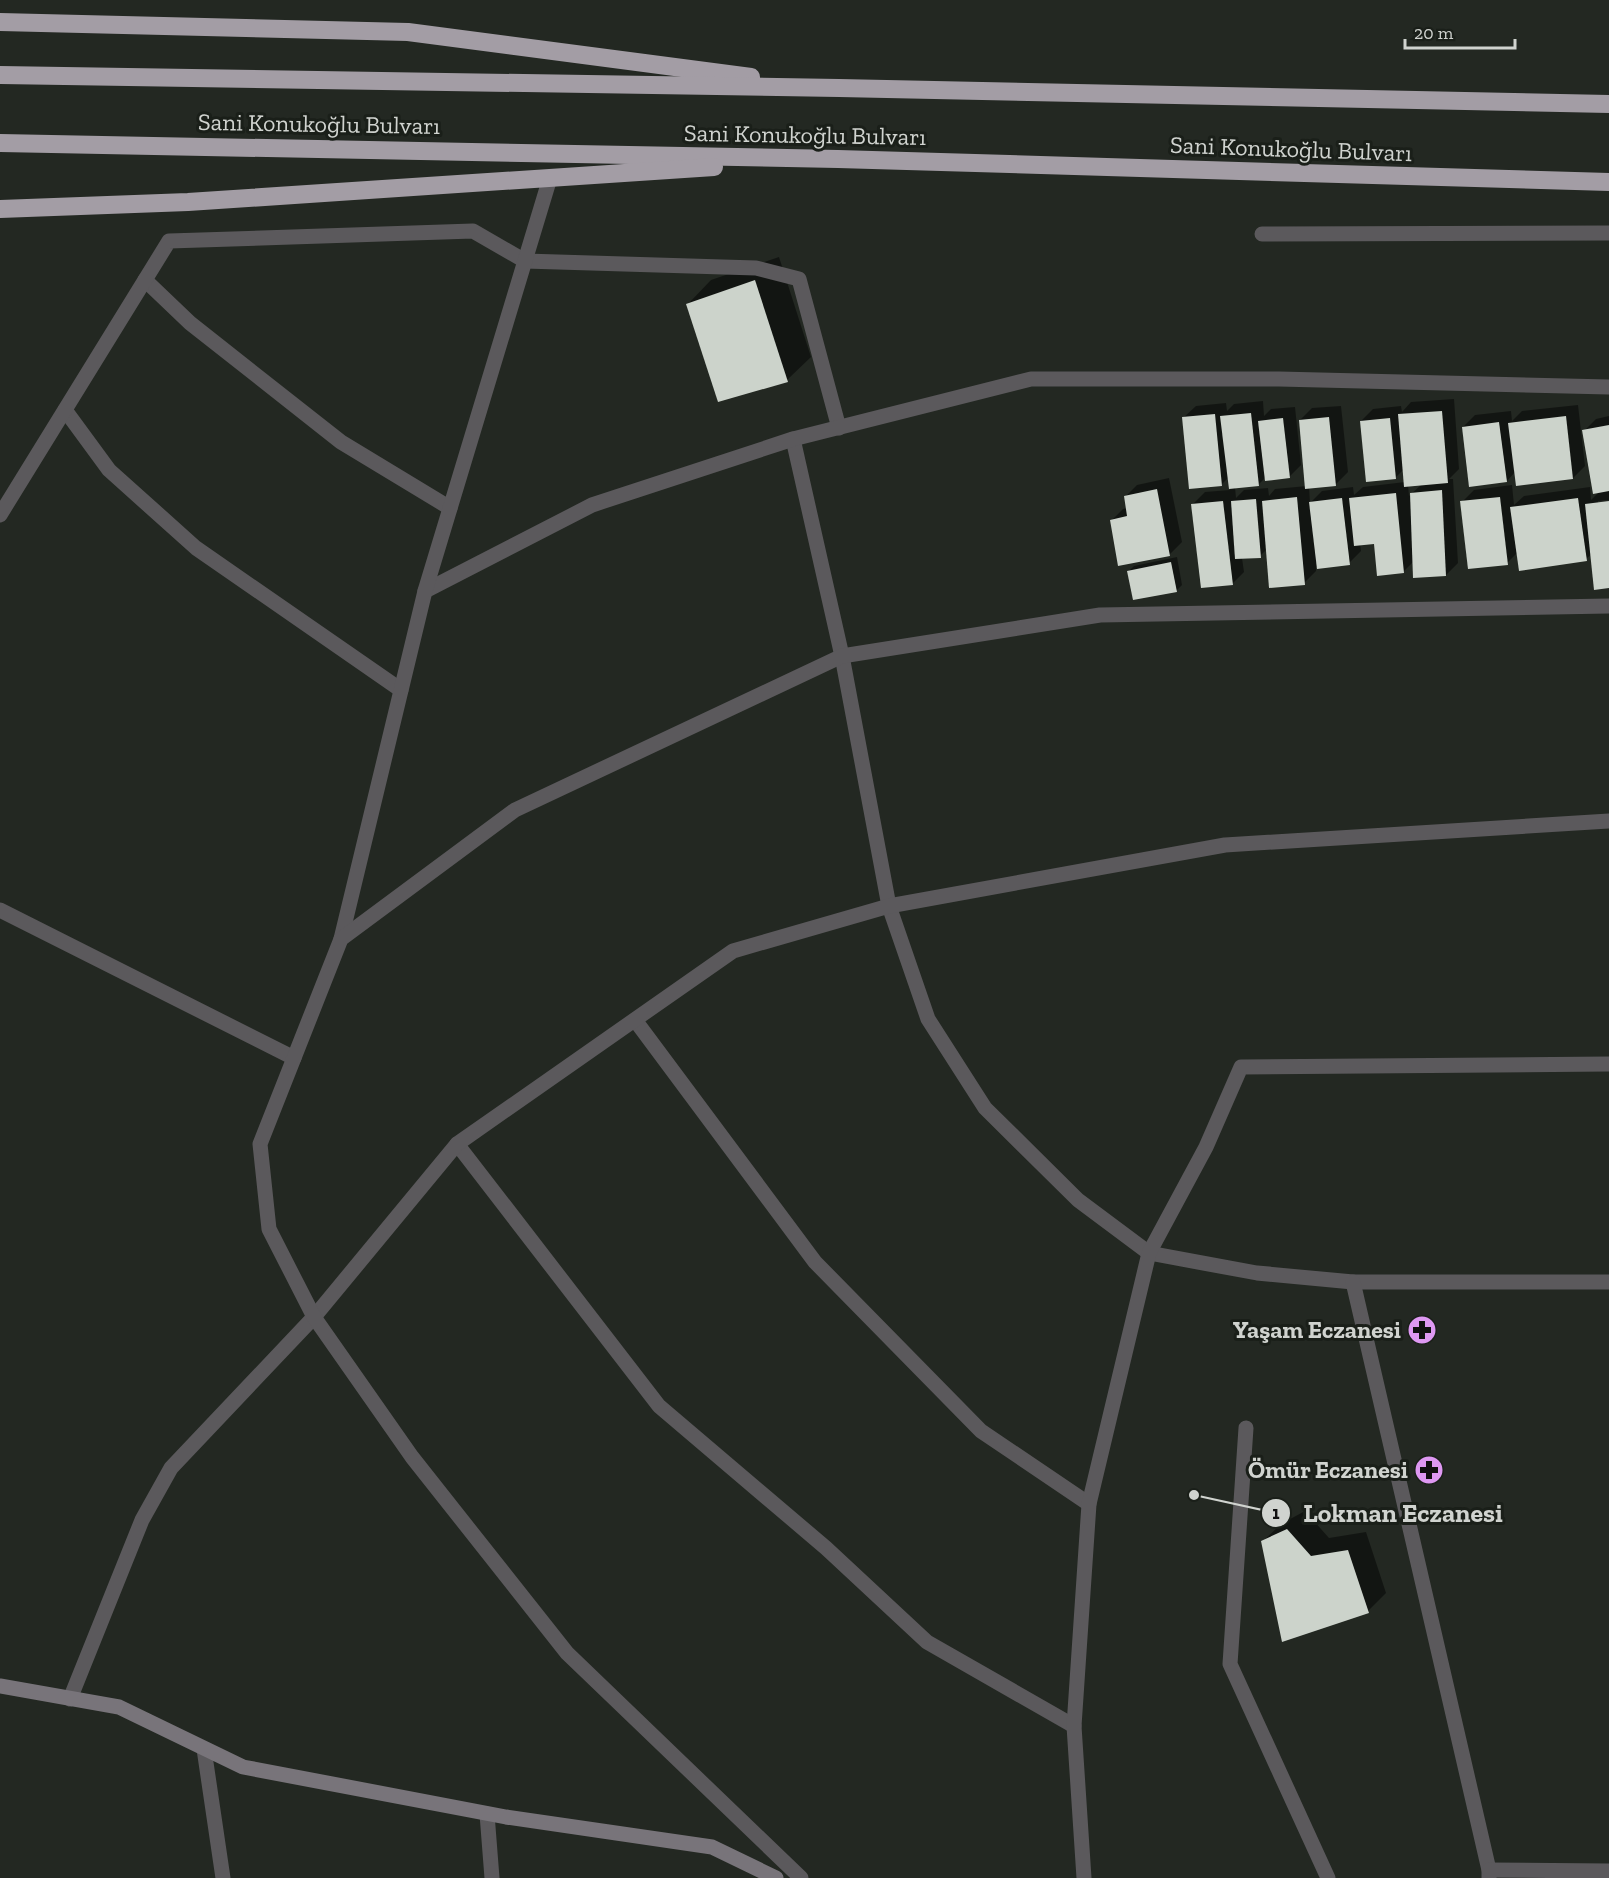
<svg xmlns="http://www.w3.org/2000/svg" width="1609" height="1878" font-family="'Zilla Slab',serif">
	<rect width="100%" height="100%" fill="#232822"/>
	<!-- shadow -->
	<g fill="#0007" fill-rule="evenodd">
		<path d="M779,257L811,357L787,380L688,304L711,280Z"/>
		<path d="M1454,399L1459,469L1449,479H1453L1458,563L1446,575L1414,561L1404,571L1375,542L1360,544L1361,551L1349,563L1316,567V571L1304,583L1267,549L1260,556L1242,558L1244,572L1232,584L1193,504L1205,492L1230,490L1229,477L1221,485L1183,418L1196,406L1226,403L1227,411L1234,404L1263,401L1264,416L1271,409L1295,407L1301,465L1289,477H1266L1258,485L1235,487L1236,498L1244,490L1268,488L1269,496L1275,489L1307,486L1300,420L1312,408L1341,406L1348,472L1336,484L1309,487L1310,503L1322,491L1353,487L1354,495L1363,487L1405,482L1404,469L1395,478L1361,421L1373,409L1401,406L1402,412L1411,402ZM1422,484L1409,496L1408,485Z"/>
		<path d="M1578,405L1585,466L1573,478L1515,472L1507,481L1463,427L1475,415L1511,411L1512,421L1522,411Z"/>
		<path d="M1609,416V500L1598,501V504L1609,503V587L1592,554L1586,559L1518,552L1507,563L1462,502L1474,490L1512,485L1514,505L1524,496L1590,487L1591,500L1600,491L1584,431L1596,419Z"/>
		<path d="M1169,478L1182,542L1170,554L1111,521L1123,509L1127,508L1125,497L1137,485Z"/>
		<path d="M1177,557L1182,585L1176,591L1128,572L1134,566Z"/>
		<path d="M1305,1511L1329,1538L1366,1532L1386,1593L1368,1611L1262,1542L1281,1524Z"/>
	</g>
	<!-- building -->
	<g fill="#ccd3cb">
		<path d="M755,280L788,382L718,402L686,304Z"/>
		<path d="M1442,411L1448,483L1404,487L1398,414Z"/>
		<path d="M1251,413L1259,486L1229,489L1220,416Z"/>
		<path d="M1215,414L1222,486L1189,489L1182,417Z"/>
		<path d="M1566,416L1573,479L1516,486L1508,423Z"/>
		<path d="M1329,417L1336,486L1305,489L1299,420Z"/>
		<path d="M1283,418L1290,478L1265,481L1258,421Z"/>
		<path d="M1390,418L1396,479L1366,482L1360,421Z"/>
		<path d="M1499,422L1507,482L1469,487L1462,427Z"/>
		<path d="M1609,425V491L1593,494L1582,430Z"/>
		<path d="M1157,489L1170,556L1118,566L1110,520L1127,516L1124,496Z"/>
		<path d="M1442,490L1446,576L1413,578L1410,493Z"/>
		<path d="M1396,493L1404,573L1377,576L1374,544L1354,546L1349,498Z"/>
		<path d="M1297,497L1305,585L1269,588L1262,501Z"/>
		<path d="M1500,497L1508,565L1468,569L1460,501Z"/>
		<path d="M1342,498L1350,565L1317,569L1309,502Z"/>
		<path d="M1578,498L1587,561L1519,571L1510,507Z"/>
		<path d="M1256,499L1261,558L1235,559L1231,501Z"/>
		<path d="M1223,501L1233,585L1201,588L1191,504Z"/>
		<path d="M1609,501V588L1594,590L1585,504Z"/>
		<path d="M1171,562L1177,592L1133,600L1127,571Z"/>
		<path d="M1287,1529L1311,1556L1348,1550L1369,1613L1282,1642L1261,1541Z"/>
	</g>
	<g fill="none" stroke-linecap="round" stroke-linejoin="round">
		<!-- lane -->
		<path stroke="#5b595c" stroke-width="15" d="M525,261L756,268L799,279L839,428"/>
		<!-- street -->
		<g stroke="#5b595c" stroke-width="15">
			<path d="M1262,234L1609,233"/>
			<path d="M145,280L190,323L341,442L450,508"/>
			<path d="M65,410L109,470L196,548L401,690"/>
			<path d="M793,439L842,656L889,906L928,1019L985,1108L1078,1200L1149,1253L1257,1273L1353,1282H1609"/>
			<path d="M0,515L169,241L473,231L525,261"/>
			<path d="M425,591L592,505L793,439L1031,379H1279L1609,387"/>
			<path d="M0,910L294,1058"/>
			<path d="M341,939L425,591L550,178"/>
			<path d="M635,1020L815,1262L981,1431L1089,1504"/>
			<path d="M457,1144L659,1406L826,1548L927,1642L1074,1726"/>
			<path d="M1353,1282L1489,1870V1878"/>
			<path d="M1246,1428L1230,1664L1328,1878"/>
			<path d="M70,1699L142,1520L171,1468L314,1317L457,1144L733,951L889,906L1225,845L1609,821"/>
			<path d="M204,1749L223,1878"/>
			<path d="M487,1814L492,1878"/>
			<path d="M1489,1870L1609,1871"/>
			<path d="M801,1878L567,1653L412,1457L314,1317L269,1229L260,1144L341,939L515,810L842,656L1100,615L1609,606"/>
			<path d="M1084,1878L1074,1726L1089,1504L1149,1253L1206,1147L1241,1067L1609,1064"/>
		</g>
		<!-- secondary -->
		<path stroke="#78747a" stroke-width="15" d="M0,1686L119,1707L243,1767L506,1817L712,1847L776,1878"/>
		<!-- highway -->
		<g stroke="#a39da5" stroke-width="18">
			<path d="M0,22L408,32L751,77"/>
			<path d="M0,75L839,88L1609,104"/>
			<path d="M0,143L838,159L1609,182"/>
			<path d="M0,209L188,202L714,167"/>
		</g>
	</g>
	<!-- icons -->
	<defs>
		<g id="pharmacy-disc" transform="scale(1.5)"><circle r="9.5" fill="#de98f2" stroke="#1a1f19"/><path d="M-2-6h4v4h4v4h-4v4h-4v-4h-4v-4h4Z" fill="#111"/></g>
	</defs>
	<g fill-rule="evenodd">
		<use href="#pharmacy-disc" x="1422" y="1330"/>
		<use href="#pharmacy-disc" x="1429" y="1470"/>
	</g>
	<g text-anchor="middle" stroke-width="6" stroke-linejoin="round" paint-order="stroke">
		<!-- street labels -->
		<g font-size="24" fill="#d0d3cf" stroke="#1a1f19">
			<text transform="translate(319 124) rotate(1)" y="8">Sani Konukoğlu Bulvarı</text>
			<text transform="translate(805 135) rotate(1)" y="8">Sani Konukoğlu Bulvarı</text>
			<text transform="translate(1291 149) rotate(2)" y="8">Sani Konukoğlu Bulvarı</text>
		</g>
		<!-- poi labels -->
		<g font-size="24" font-weight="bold" fill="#d0d3cf" stroke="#1a1f19" text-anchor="end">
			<text x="1401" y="1338">Yaşam Eczanesi</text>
			<text x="1408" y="1478">Ömür Eczanesi</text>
		</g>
	</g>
	<!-- callouts -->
	<path fill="none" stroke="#d0d3cf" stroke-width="2" d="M1194 1495L1276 1513"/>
	<g fill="#d0d3cf" stroke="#1a1f19" stroke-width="2">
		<circle cx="1194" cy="1495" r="6"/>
		<circle cx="1276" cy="1513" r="15"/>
	</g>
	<g font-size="18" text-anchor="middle" font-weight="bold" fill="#111">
		<text x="1276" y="1519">1</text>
	</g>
	<g font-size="26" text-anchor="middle" font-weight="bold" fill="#d0d3cf" stroke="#1a1f19" stroke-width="6" stroke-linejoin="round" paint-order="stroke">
		<text x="1403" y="1522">Lokman Eczanesi</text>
	</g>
	<!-- scale -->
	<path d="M1405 39v9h110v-9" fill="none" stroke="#d0d3cf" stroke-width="3"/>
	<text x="1414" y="39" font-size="18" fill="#d0d3cf" stroke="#1a1f19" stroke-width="4.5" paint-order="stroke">20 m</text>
</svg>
